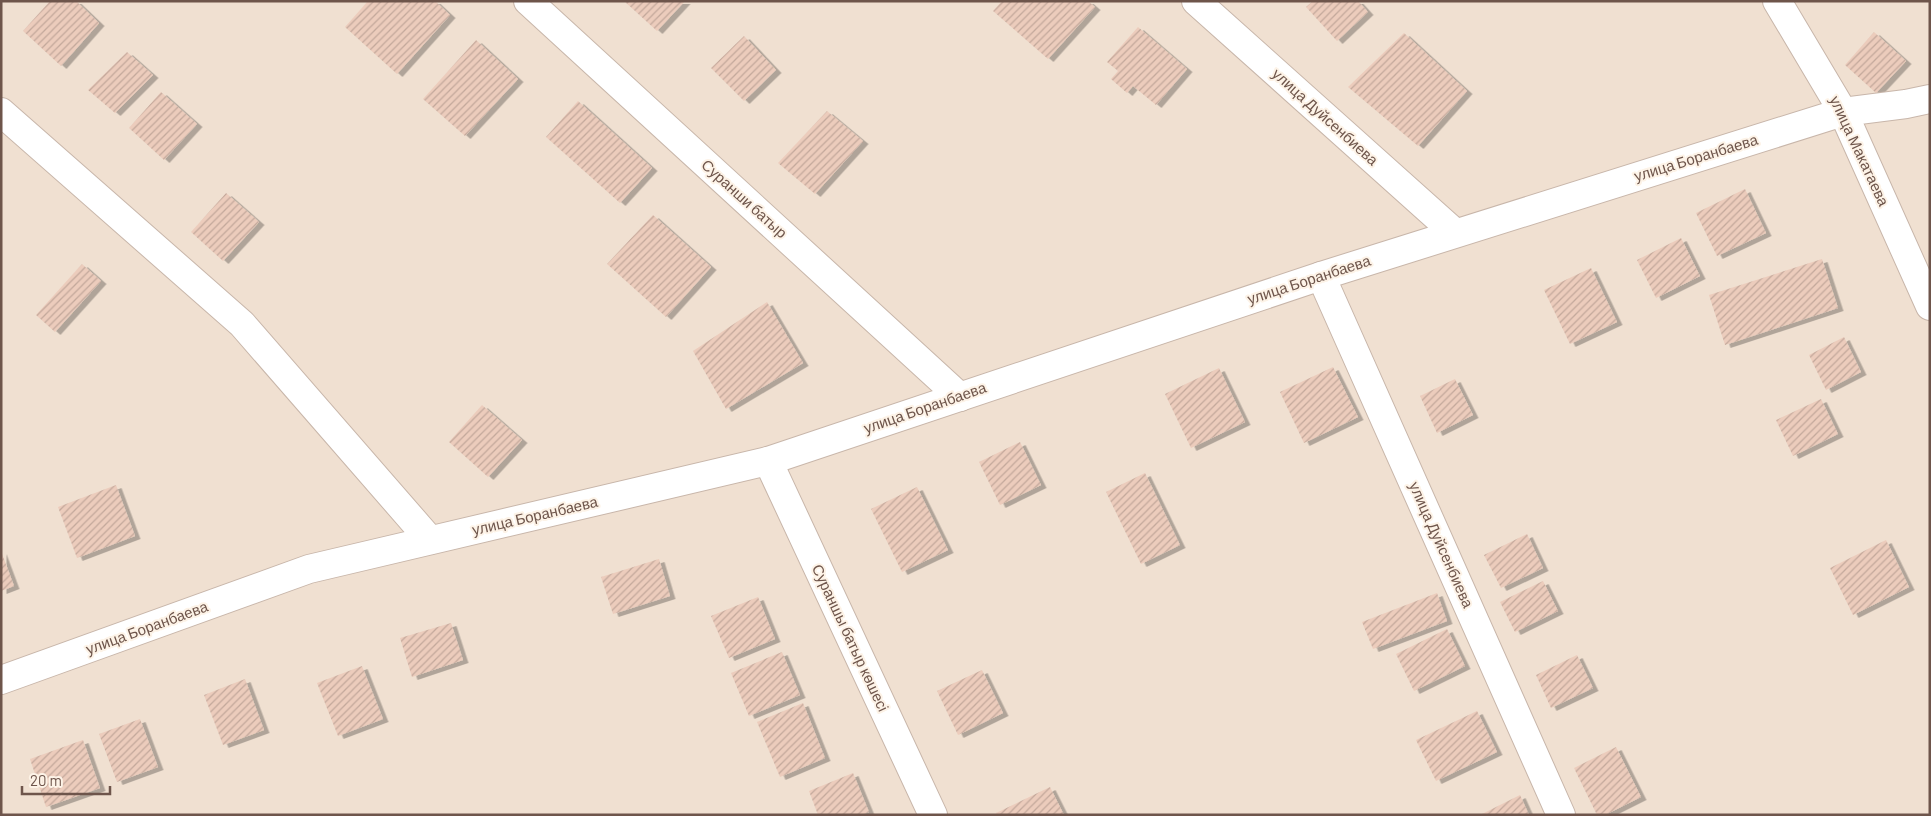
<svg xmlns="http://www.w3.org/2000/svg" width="1931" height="816" font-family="Barlow,sans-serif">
	<defs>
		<pattern id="building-hatch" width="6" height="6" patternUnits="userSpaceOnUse" patternTransform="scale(1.25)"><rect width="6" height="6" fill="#ecccbc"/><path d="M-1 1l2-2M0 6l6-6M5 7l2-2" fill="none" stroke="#c3a89b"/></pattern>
		<filter id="shadow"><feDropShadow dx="5.5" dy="3" stdDeviation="0" flood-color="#0004"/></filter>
	</defs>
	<rect width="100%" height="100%" fill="#f9eee1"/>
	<!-- residential -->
	<rect fill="#f0e0d1" x="1" y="1" width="1929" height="814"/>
	<!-- building -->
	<g fill="url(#building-hatch)" filter="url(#shadow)">
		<path d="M50,1H76L99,23L61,66L23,31Z"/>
		<path d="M368,1H435L450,15L397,74L345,27Z"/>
		<path d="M624,1H685L657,31Z"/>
		<path d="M1002,1H1088L1095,7L1048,59L993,11Z"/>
		<path d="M1313,1H1358L1368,12L1337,41L1306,7Z"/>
		<path d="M1138,27L1187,69L1156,105L1133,86L1127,93L1111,79L1118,71L1107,62Z"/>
		<path d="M1874,32L1906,61L1876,93L1845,65Z"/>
		<path d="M1404,33L1467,91L1418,146L1348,87Z"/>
		<path d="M744,36L776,70L744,101L711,68Z"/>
		<path d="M476,40L518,79L465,136L423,99Z"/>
		<path d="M127,52L153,75L115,113L88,90Z"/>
		<path d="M161,92L197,124L164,160L129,128Z"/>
		<path d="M578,101L652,168L620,203L546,137Z"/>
		<path d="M827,111L863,141L815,194L778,163Z"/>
		<path d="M1745,189L1766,233L1717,256L1696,213Z"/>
		<path d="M226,193L259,222L223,261L191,232Z"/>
		<path d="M653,215L711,267L666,317L607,264Z"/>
		<path d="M1681,238L1700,276L1656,298L1637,260Z"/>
		<path d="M1822,259L1838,308L1725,345L1709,295Z"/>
		<path d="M82,264L101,281L55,332L36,315Z"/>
		<path d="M1591,268L1617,322L1570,344L1544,290Z"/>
		<path d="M767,302L803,363L726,409L693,351Z"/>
		<path d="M1844,337L1861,372L1826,390L1809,355Z"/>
		<path d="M1333,367L1358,417L1304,443L1280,392Z"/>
		<path d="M1219,368L1245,422L1191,448L1165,394Z"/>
		<path d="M1455,379L1473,415L1437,433L1420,396Z"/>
		<path d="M1821,399L1838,434L1793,456L1776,420Z"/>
		<path d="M482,405L522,440L488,477L449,442Z"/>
		<path d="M1020,442L1041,485L1000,505L979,462Z"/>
		<path d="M1145,473L1180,545L1141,564L1106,492Z"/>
		<path d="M116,485L135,536L77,558L58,507Z"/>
		<path d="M917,487L948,550L902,572L871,509Z"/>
		<path d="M1527,534L1543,568L1501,588L1484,555Z"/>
		<path d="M1886,540L1909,587L1853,615L1830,568Z"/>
		<path d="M1,551L14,586L1,591Z"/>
		<path d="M659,559L670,596L613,614L601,577Z"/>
		<path d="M1543,581L1558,611L1515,632L1500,602Z"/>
		<path d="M1437,593L1447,621L1373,649L1362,622Z"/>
		<path d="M758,597L775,639L729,658L711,616Z"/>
		<path d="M451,623L463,660L412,677L400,638Z"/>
		<path d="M1447,629L1465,666L1414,691L1396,654Z"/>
		<path d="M782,652L800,695L749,716L731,673Z"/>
		<path d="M1577,655L1593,688L1551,708L1536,675Z"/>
		<path d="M362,666L383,719L338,736L317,683Z"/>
		<path d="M982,670L1003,713L958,735L937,691Z"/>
		<path d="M245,679L264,730L223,745L204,695Z"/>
		<path d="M803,703L825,758L780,777L757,722Z"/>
		<path d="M1477,711L1497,752L1436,781L1416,740Z"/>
		<path d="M140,719L158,767L117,782L99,734Z"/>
		<path d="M83,740L100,788L46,807L30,759Z"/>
		<path d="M1616,747L1641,797L1605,815H1597L1574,768Z"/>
		<path d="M853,773L869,812L861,815H818L809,791Z"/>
		<path d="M1050,787L1064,815H997L996,813Z"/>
		<path d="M1520,795L1529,815H1480Z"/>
	</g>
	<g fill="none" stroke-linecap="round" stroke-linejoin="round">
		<!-- minor casing -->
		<g stroke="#c8b6aa" stroke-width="30">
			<g id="minor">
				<path d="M528,1L960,397"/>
				<path d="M1196,1L1455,233"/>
				<path d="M1777,1L1843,112L1930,306"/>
				<path d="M1,112L242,324L430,540"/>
				<path d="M1321,276L1561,815"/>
				<path d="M768,461L933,815"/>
				<path d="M1,680L309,569L768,461L1321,276L1843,112L1906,104L1930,99"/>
			</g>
		</g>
		<!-- minor -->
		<use href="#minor" stroke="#fff" stroke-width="28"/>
	</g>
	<g text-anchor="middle" stroke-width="4" stroke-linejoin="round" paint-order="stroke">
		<!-- street labels -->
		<g font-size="15" fill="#6e554b" stroke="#fdf3e7">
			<text transform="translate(1325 117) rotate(42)" y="5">улица Дуйсенбиева</text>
			<text transform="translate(1859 151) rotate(65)" y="5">улица Макатаева</text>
			<text transform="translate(1696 158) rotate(-17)" y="5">улица Боранбаева</text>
			<text transform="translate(744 199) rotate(42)" y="5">Суранши батыр</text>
			<text transform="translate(1309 280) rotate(-18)" y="5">улица Боранбаева</text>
			<text transform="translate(925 408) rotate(-19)" y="5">улица Боранбаева</text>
			<text transform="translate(535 516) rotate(-13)" y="5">улица Боранбаева</text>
			<text transform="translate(1441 545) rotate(66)" y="5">улица Дуйсенбиева</text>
			<text transform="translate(147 628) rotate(-20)" y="5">улица Боранбаева</text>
			<text transform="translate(850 638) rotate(65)" y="5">Сураншы батыр көшесі</text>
		</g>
	</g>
	<!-- border -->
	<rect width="1931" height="816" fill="none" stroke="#6e554b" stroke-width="5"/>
	<!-- scale -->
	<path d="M22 786v8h88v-8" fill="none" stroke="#6e554b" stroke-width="2.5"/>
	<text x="30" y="786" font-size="15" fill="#6e554b" stroke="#fdf3e7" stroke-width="4" paint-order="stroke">20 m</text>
</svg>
